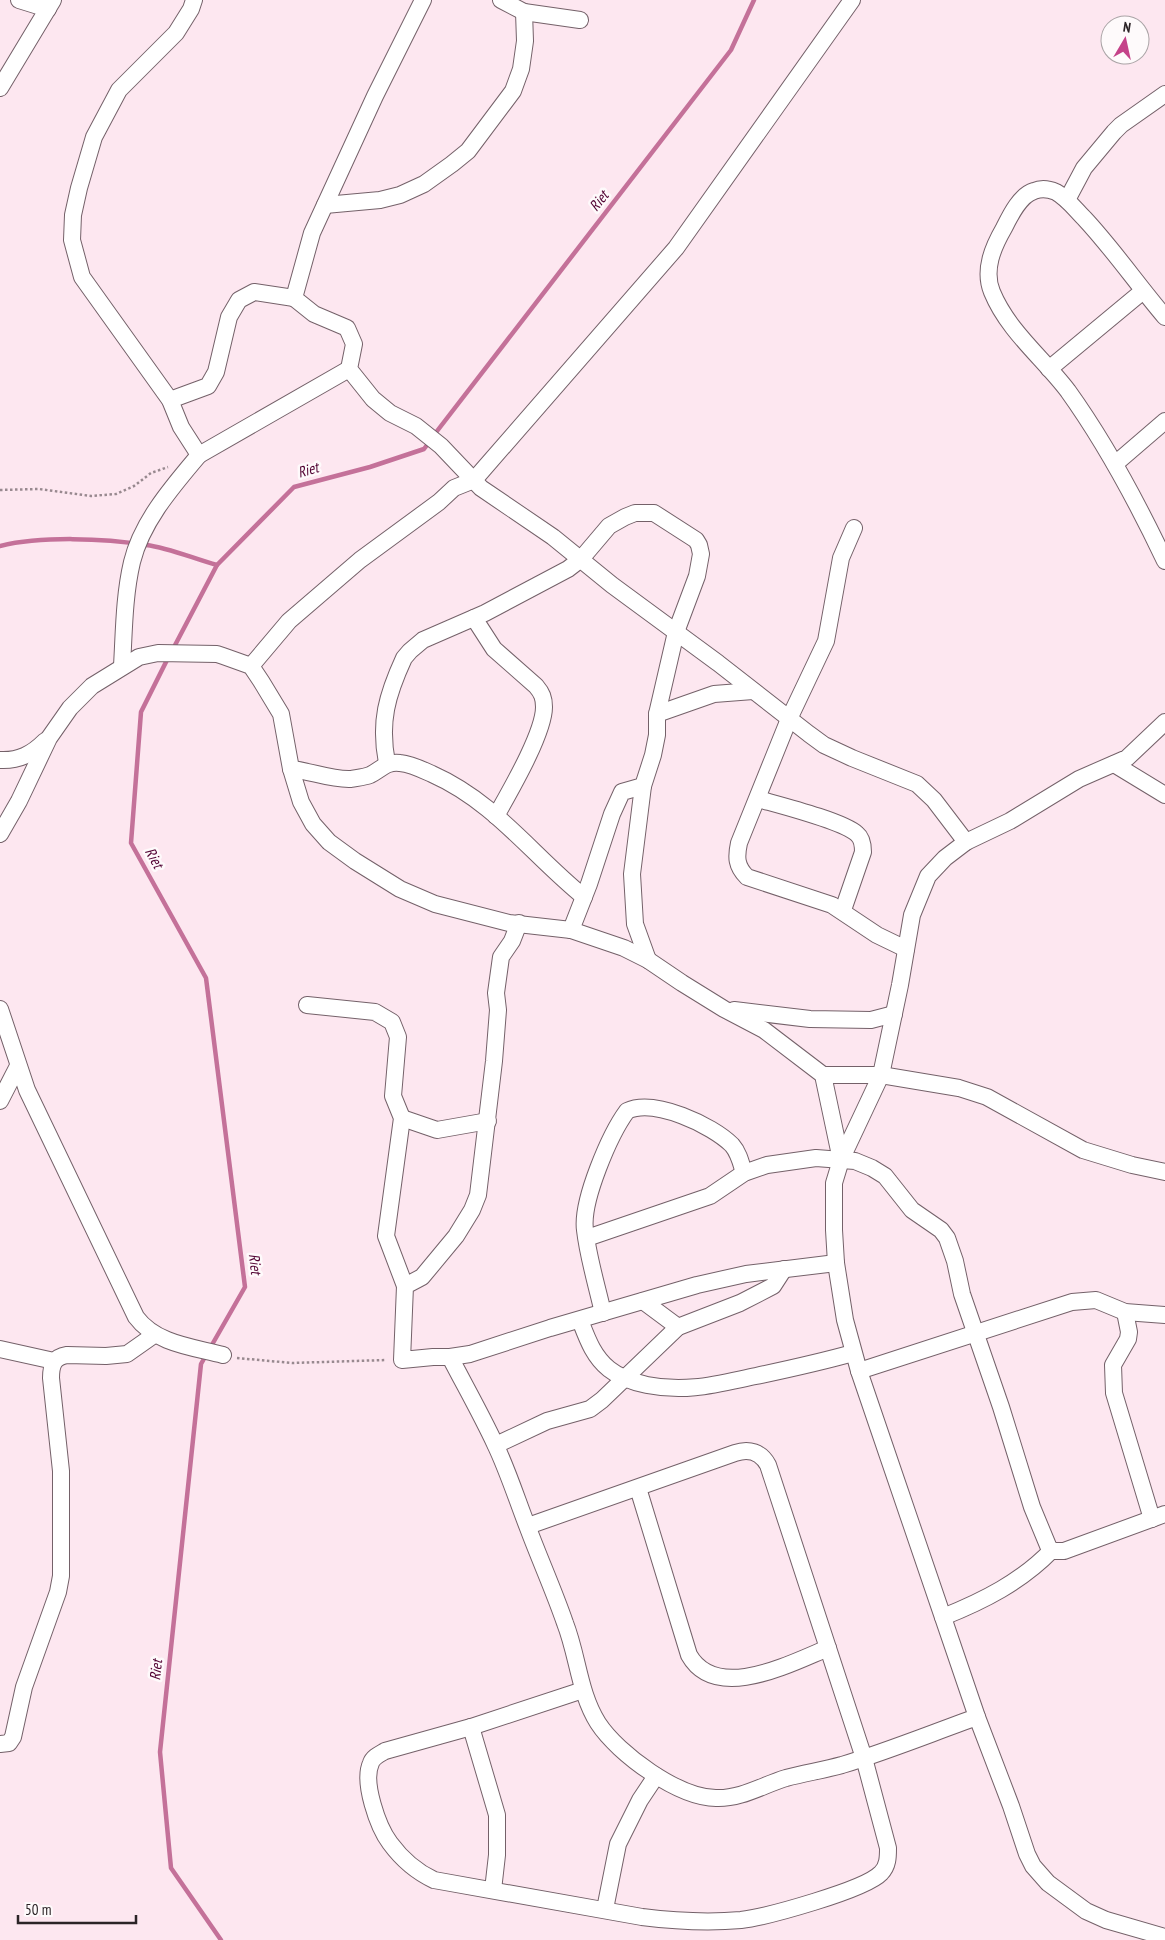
<svg xmlns="http://www.w3.org/2000/svg" width="1165" height="1940" font-family="'PT Sans Narrow',sans-serif">
	<rect width="100%" height="100%" fill="#fde7f0"/>
	<g fill="none" stroke-linecap="round" stroke-linejoin="round">
		<!-- stream -->
		<g stroke="#c47199" stroke-width="4.5">
			<path d="M434,435L731,50L754,0"/>
			<path d="M0,546C41,536 104,538 146,545C170,548 194,559 217,565"/>
			<path d="M173,649L217,565L294,487L370,467L424,449L430,441"/>
			<path d="M169,656L141,712L131,843L206,978L245,1287L201,1364L160,1752L171,1868L221,1940"/>
		</g>
		<!-- minor casing -->
		<g stroke="#746169" stroke-width="18">
			<g id="minor">
				<path d="M19,0L48,9"/>
				<path d="M423,0L375,96L312,233L294,298L314,314L347,328L354,344L349,369L373,399L390,413L416,426L441,446L481,488L553,537L612,585L718,663L809,734L824,745L852,758L917,784L934,800L966,842"/>
				<path d="M501,0L524,12L580,20"/>
				<path d="M0,88L53,0"/>
				<path d="M1067,200L1084,168L1114,132L1121,125L1165,94"/>
				<path d="M325,205L380,200L400,195L424,184L452,164L468,151L513,91L521,69L525,41L524,12"/>
				<path d="M1165,317C1137,284 1113,249 1084,218C1075,209 1067,198 1056,192C1049,189 1041,188 1034,191C1020,195 1010,216 1004,228C993,247 983,270 992,292C1008,331 1043,358 1068,391C1106,444 1137,502 1165,561"/>
				<path d="M1049,369L1143,291"/>
				<path d="M170,400L208,386L216,372L229,317L239,300L254,292L294,298"/>
				<path d="M199,455L349,369"/>
				<path d="M1115,464L1165,421"/>
				<path d="M854,528L841,558L826,641L789,719L739,843C736,857 736,866 747,877L832,905L877,935L906,949"/>
				<path d="M474,618L494,649L536,686C542,693 544,698 544,707C544,733 510,791 496,816"/>
				<path d="M122,666C124,632 124,596 132,562C142,521 173,486 199,455L181,427L170,400L82,277L72,240L73,215L79,188L94,137L119,90L176,33L191,9L194,0"/>
				<path d="M251,666L289,621L360,560L439,502L454,488L474,480L676,248L852,0"/>
				<path d="M657,714L714,694L753,691"/>
				<path d="M1165,722L1127,758L1079,779L1010,821L966,842L945,858L928,876L912,915L900,985L881,1075L841,1160L834,1183V1230L836,1263L845,1320L859,1371L977,1717L1011,1806L1027,1854L1033,1866L1048,1883L1086,1911L1106,1920L1165,1937"/>
				<path d="M0,760C19,761 32,754 45,741"/>
				<path d="M387,763C379,722 387,695 404,658L410,651L423,640L485,613L568,569L581,559L609,526L625,517L635,513H654L696,540L699,545L701,554L697,576L676,632L657,714V735L653,755L643,786L622,792L612,814L589,884L571,930"/>
				<path d="M1114,764L1165,795"/>
				<path d="M291,769C311,771 331,780 351,779C356,778 365,777 370,775C381,770 386,761 400,763C411,764 421,769 432,774C495,802 532,855 584,897"/>
				<path d="M643,786L632,874L635,924L648,960"/>
				<path d="M758,799C779,805 843,821 857,834C862,838 863,845 863,852L843,910"/>
				<path d="M0,834L19,801L49,738L70,708L92,686L139,657L158,653L217,654L223,656L251,666L261,681L281,714L291,769L301,802L313,824L329,842L355,861L400,889L435,904L509,923L571,930L624,948L648,960L682,983L724,1009L764,1030L823,1075L841,1160"/>
				<path d="M519,923L512,941L501,957L496,993L498,1010L494,1061L478,1195L472,1210L456,1236L422,1277L405,1286L402,1360L433,1357H450L470,1354L550,1328L697,1285L746,1274L836,1263"/>
				<path d="M307,1005L375,1012L392,1022L398,1037L393,1096L402,1118L386,1236L405,1286"/>
				<path d="M0,1009L27,1090L136,1317C156,1344 193,1347 223,1355"/>
				<path d="M734,1010L810,1019L871,1020L894,1014"/>
				<path d="M823,1075H881L959,1088L987,1097L1083,1150L1132,1165L1165,1172"/>
				<path d="M0,1101L18,1066"/>
				<path d="M402,1118L437,1130L488,1121"/>
				<path d="M587,1238L710,1196L744,1173L767,1165L816,1158L855,1161L872,1168L885,1176L912,1210L941,1230L947,1238L955,1261L962,1294L1001,1407L1032,1507L1049,1548L1055,1551H1064L1165,1514"/>
				<path d="M643,1301L678,1327"/>
				<path d="M1125,1312L1129,1332L1128,1339L1113,1365L1114,1393L1152,1519"/>
				<path d="M603,1313C597,1286 588,1257 585,1230C581,1201 610,1134 627,1111C654,1098 712,1125 732,1145C739,1153 741,1163 744,1173"/>
				<path d="M580,1320C587,1338 593,1356 609,1369C620,1378 633,1382 647,1385C687,1393 717,1384 756,1376C789,1369 821,1362 853,1353"/>
				<path d="M0,1349L54,1361"/>
				<path d="M450,1357C465,1386 481,1414 495,1444C508,1471 517,1500 528,1528C540,1560 554,1591 565,1623C578,1656 579,1693 598,1723C618,1754 679,1798 716,1798C741,1799 763,1785 786,1778C805,1773 824,1770 842,1765C888,1751 932,1733 977,1717"/>
				<path d="M859,1371L1072,1302L1096,1300L1125,1312L1165,1315"/>
				<path d="M496,1445L547,1421L590,1409L602,1400L678,1327L740,1303L773,1286L784,1269"/>
				<path d="M638,1488L689,1655C716,1703 791,1663 828,1648"/>
				<path d="M528,1526L735,1453C749,1448 761,1452 768,1465L864,1758L888,1848C888,1857 888,1866 881,1873C865,1890 766,1917 741,1920C708,1923 674,1921 642,1917L434,1880C417,1872 401,1858 390,1843C378,1827 362,1782 371,1763C373,1757 380,1754 385,1751L471,1727L583,1690"/>
				<path d="M943,1617C983,1601 1021,1582 1052,1550"/>
				<path d="M471,1727L497,1815V1855L493,1890"/>
				<path d="M0,1744L9,1743L13,1737L24,1687L58,1592L61,1576V1471L51,1378C51,1365 54,1357 67,1355L106,1356L127,1354L154,1335"/>
				<path d="M605,1909L618,1844L640,1800L656,1776"/>
			</g>
		</g>
		<!-- path -->
		<g stroke="#98898f" stroke-width="2.5" stroke-dasharray="2.5 2.5" stroke-linecap="butt">
			<path d="M0,490L39,489L91,496L116,494L134,486L151,473L168,467"/>
			<path d="M237,1358L292,1363L386,1360"/>
		</g>
		<!-- minor -->
		<use href="#minor" stroke="#fff" stroke-width="16"/>
	</g>
	<g text-anchor="middle" stroke-width="5" stroke-linejoin="round" paint-order="stroke">
		<!-- water labels -->
		<g font-size="15" font-style="italic" fill="#520333" stroke="#fefafb">
			<text transform="translate(599 201) rotate(-52)" y="5">Riet</text>
			<text transform="translate(308 470) rotate(-16)" y="5">Riet</text>
			<text transform="translate(154 858) rotate(61)" y="5">Riet</text>
			<text transform="translate(255 1264) rotate(83)" y="5">Riet</text>
			<text transform="translate(156 1670) rotate(-84)" y="5">Riet</text>
		</g>
	</g>
	<!-- north arrow -->
	<g transform="translate(1125 40) rotate(9)"><circle r="24" fill="#fefafb" stroke="#aaa4a6"/>
	<path d="M0-4L9 19L0 12L-9 19Z" fill="#c54289"/>
	<text y="-8" font-size="14" font-weight="bold" text-anchor="middle" fill="#2b2326">N</text>
	</g>
	<!-- scale -->
	<path d="M18 1915v8h118v-8" fill="none" stroke="#2b2326" stroke-width="2.5"/>
	<text x="25" y="1915" font-size="15" fill="#2b2326" stroke="#fefafb" stroke-width="4" paint-order="stroke">50 m</text>
</svg>
